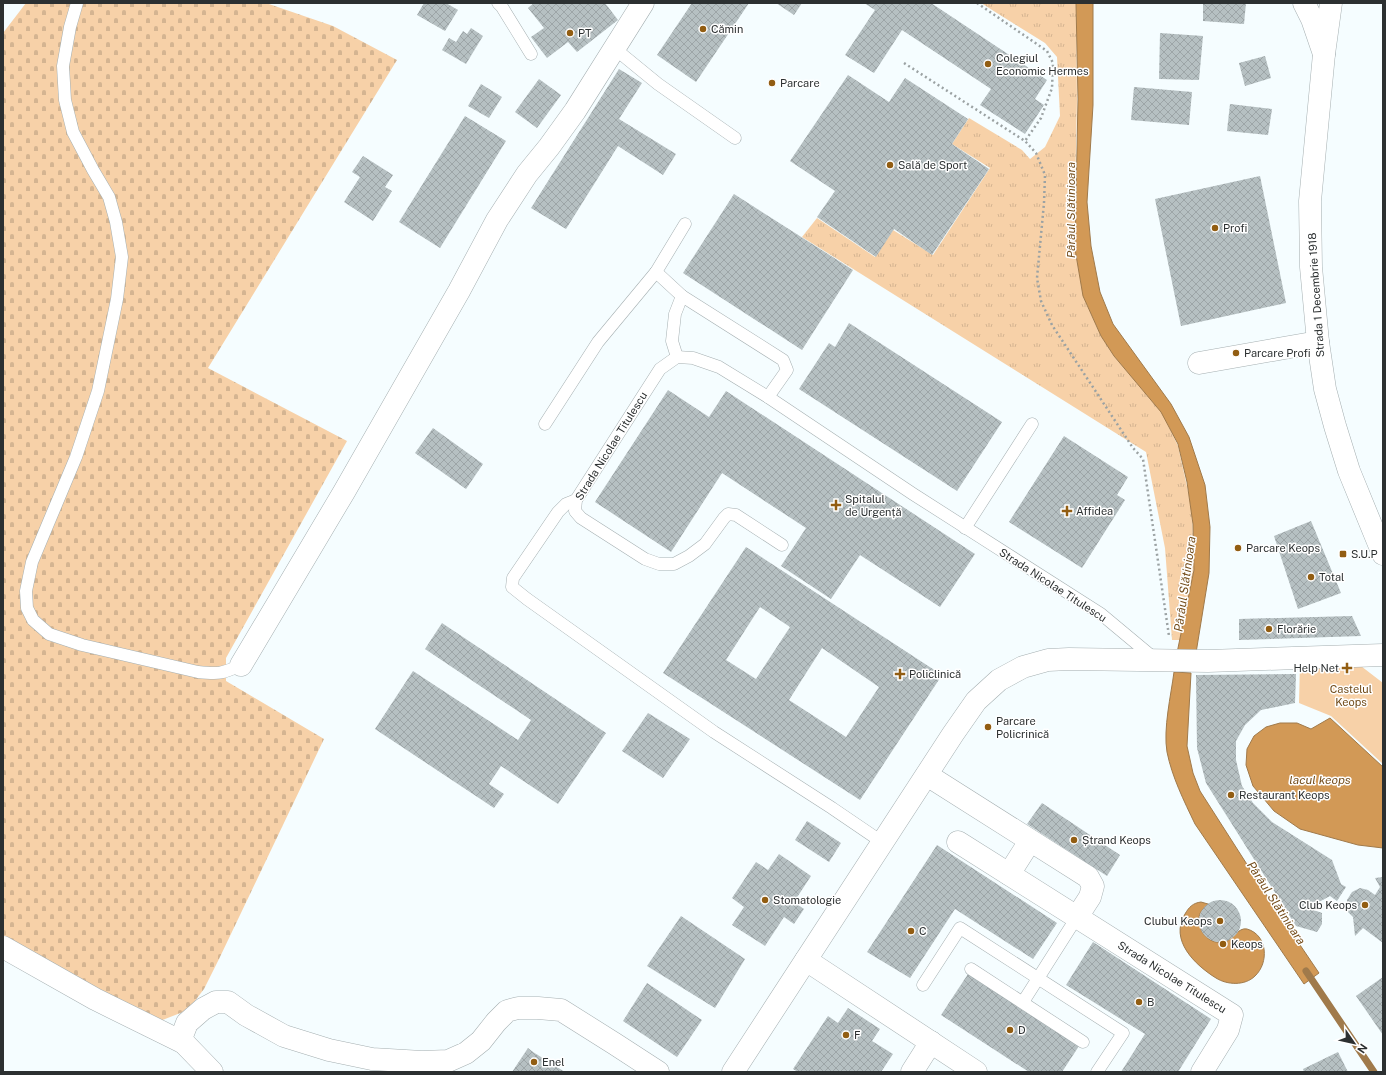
<svg xmlns="http://www.w3.org/2000/svg" width="1386" height="1075" font-family="'Public Sans',sans-serif">
	<defs>
		<pattern id="grass-tufts" width="24" height="20" patternUnits="userSpaceOnUse"><rect width="24" height="20" fill="#f7d1a8"/><path d="M3 7l-1-3M5 7V3M7 7l1-3M15 17l-1-3M17 17v-4M19 17l1-3" fill="none" stroke="#d4b491"/></pattern>
		<pattern id="cemetery-stones" width="16" height="16" patternUnits="userSpaceOnUse"><rect width="16" height="16" fill="#f7d1a8"/><path d="M2 7V4a2 2 0 0 1 4 0v3zM10 15v-3a2 2 0 0 1 4 0v3z" fill="#d4b491"/></pattern>
		<pattern id="building-cross-hatch" width="8" height="8" patternUnits="userSpaceOnUse"><rect width="8" height="8" fill="#b6c0c2"/><path d="M0 0l8 8M0 8l8-8" fill="none" stroke="#9da5a7"/></pattern>
	</defs>
	<rect width="100%" height="100%" fill="#f5fdff"/>
	<!-- grass -->
	<path fill="url(#grass-tufts)" d="M981,3H1076L1077,100L1075,192V250L1086,303L1101,336L1114,356L1163,414L1178,446L1192,509L1194,569L1181,640H1172L1165,548L1146,452L802,237L817,218L875,257L893,230L933,255L990,168L952,144L969,118L1022,150L1030,159L1045,147L1060,116L1057,57L1045,43Z"/>
	<!-- cemetery -->
	<path fill="url(#cemetery-stones)" d="M26,3H266L333,26L397,60L208,368L347,441L226,658V681L324,739L219,959L204,989L188,1010L160,1021L3,938V33Z"/>
	<!-- green -->
	<path fill="#f7d1a8" d="M1300,663H1357L1383,683V764L1331,716L1299,703Z"/>
	<!-- water -->
	<g fill="#d29956" stroke="#a07a4b">
		<path d="M1076,3H1093V105L1087,202L1091,246L1100,292L1113,324L1171,404L1189,437L1205,485L1210,527L1209,573L1196,653H1177L1194,570L1193,524L1187,482L1178,444L1161,412L1114,356L1101,336L1083,296L1075,249L1078,99Z"/>
		<path d="M1174,672L1191,673L1187,746L1193,773L1200,791L1273,905L1319,973L1304,984L1195,824C1184,801 1172,777 1167,752C1163,729 1171,695 1174,672Z"/>
		<path d="M1330,718L1383,767V848L1358,845L1300,829L1274,811L1253,786L1246,765L1247,749L1254,736L1266,727L1280,723H1297L1311,729Z"/>
		<path d="M1201,902L1208,904C1203,909 1199,912 1199,919C1198,933 1211,945 1224,942C1233,940 1238,927 1247,929C1268,935 1269,963 1255,976C1245,986 1227,985 1216,978C1195,965 1169,940 1185,914C1189,907 1193,903 1201,902Z"/>
	</g>
	<g fill="none" stroke-linecap="round" stroke-linejoin="round">
		<!-- stream -->
		<path stroke="#a07a4b" stroke-width="7" d="M1306,971L1374,1072"/>
	</g>
	<!-- building -->
	<g fill="url(#building-cross-hatch)" fill-rule="evenodd">
		<path d="M424,3H446L458,10L445,31L417,15Z"/>
		<path d="M534,3H605L618,20L577,52L568,42L547,58L531,37L544,28L528,8Z"/>
		<path d="M692,3H749L696,82L657,55Z"/>
		<path d="M776,3H802L794,15Z"/>
		<path d="M864,3H931L1047,80L1035,99L1044,105L1025,134L980,105L991,89L902,30L874,73L845,55L875,10Z"/>
		<path d="M1203,3H1246L1244,24L1203,21Z"/>
		<path d="M471,28L483,36L466,64L442,50L449,38L456,42L463,31L467,34Z"/>
		<path d="M1160,33L1203,36L1199,80L1159,79Z"/>
		<path d="M1265,56L1271,78L1245,86L1239,63Z"/>
		<path d="M619,69L642,83L619,119L676,154L663,175L618,146L566,229L531,208Z"/>
		<path d="M848,75L889,102L905,78L968,119L952,144L989,169L932,255L894,229L876,257L817,217L835,191L790,161Z"/>
		<path d="M539,79L561,95L537,128L515,112Z"/>
		<path d="M481,84L502,97L489,118L468,106Z"/>
		<path d="M1134,87L1192,92L1189,125L1131,120Z"/>
		<path d="M1230,104L1272,109L1268,135L1227,131Z"/>
		<path d="M465,116L506,141L440,248L399,222Z"/>
		<path d="M363,156L393,175L385,187L392,191L373,221L344,202L360,177L352,172Z"/>
		<path d="M1260,176L1286,303L1181,326L1155,199Z"/>
		<path d="M734,194L853,270L802,350L683,273Z"/>
		<path d="M849,323L1002,422L957,491L799,389L829,343L835,347Z"/>
		<path d="M668,390L709,417L726,391L975,554L940,607L860,555L831,599L781,566L806,528L722,473L671,552L595,502Z"/>
		<path d="M433,428L483,464L466,489L415,453Z"/>
		<path d="M1064,436L1128,477L1117,495L1125,500L1082,568L1009,522Z"/>
		<path d="M1311,521L1341,593L1298,609L1274,536Z"/>
		<path d="M746,547L942,675L860,800L663,673ZM760,607L790,627L756,679L726,660ZM822,648L879,687L846,737L789,700Z"/>
		<path d="M1352,616L1361,636L1239,640V619Z"/>
		<path d="M442,623L606,733L558,804L501,766L489,784L504,794L494,808L375,729L413,671L518,740L531,720L425,649Z"/>
		<path d="M1296,674L1295,703L1261,710L1245,725L1236,741V760L1242,786L1253,803L1272,822L1332,860L1341,884L1346,887L1337,901L1330,896L1308,908L1322,913V924L1317,932L1296,926L1206,783L1197,748L1196,675Z"/>
		<path d="M648,713L690,739L663,778L622,751Z"/>
		<path d="M1042,803L1120,855L1107,876L1027,824Z"/>
		<path d="M807,821L841,843L829,862L795,840Z"/>
		<path d="M937,845L1057,923L1033,959L955,909L910,978L867,952Z"/>
		<path d="M779,854L811,876L794,902L804,909L794,924L784,917L765,946L732,925L744,907L732,898L756,862L768,870Z"/>
		<path d="M1383,877V943L1363,928L1355,936L1353,917L1347,911V900L1352,892L1360,888L1368,890L1375,895L1380,887L1375,878Z"/>
		<circle cx="1220" cy="921" r="21"/>
		<path d="M681,916L745,959L715,1008L647,966Z"/>
		<path d="M1093,942L1211,1019L1178,1072H1121L1145,1034L1066,985Z"/>
		<path d="M968,974L1079,1046L1062,1072H1029L941,1015Z"/>
		<path d="M1383,977V1035L1356,996Z"/>
		<path d="M647,983L702,1020L677,1057L623,1021Z"/>
		<path d="M848,1008L880,1029L872,1041L893,1054L881,1072H798L793,1069L828,1016L838,1023Z"/>
		<path d="M528,1048L533,1052L565,1072H512Z"/>
		<path d="M1338,1052L1348,1072H1304L1303,1069Z"/>
	</g>
	<g fill="none" stroke-linecap="round" stroke-linejoin="round">
		<!-- service casing -->
		<g stroke="#a5afb1" stroke-width="13">
			<g id="service">
				<path d="M77,3L70,27L63,66L65,100L73,132L93,170L109,197L116,222L122,257L117,299L98,391L76,457L32,562L26,591L27,608L33,620L49,634L82,645L198,672C218,674 222,674 241,665"/>
				<path d="M498,3L502,7L531,54"/>
				<path d="M614,48L658,84L735,138"/>
				<path d="M682,296L656,272L685,224"/>
				<path d="M677,357L672,341L675,314L682,296L783,360L787,370L768,397"/>
				<path d="M545,424L598,342L656,272"/>
				<path d="M576,500L566,504L558,512L513,578L512,587L527,599L714,732L832,808L882,842"/>
				<path d="M965,528L1032,424"/>
				<path d="M782,545L736,515L728,514L724,518L705,544L689,556L674,564H659L645,559L581,518L575,511L576,500L660,369L677,357L693,358L719,367L768,397L913,494L1101,614L1155,659"/>
				<path d="M971,969L1083,1042"/>
				<path d="M923,985L960,928L1123,1033L1097,1072"/>
				<path d="M1023,1002L1077,917"/>
			</g>
		</g>
		<!-- minor casing -->
		<g stroke="#a5afb1" stroke-width="23">
			<g id="minor">
				<path d="M1199,363L1318,342"/>
				<path d="M241,665L344,492L459,291L497,220L527,174L549,147L575,111L643,3"/>
				<path d="M927,775L1088,877L1093,886L1090,897L1077,917"/>
				<path d="M958,842L1232,1015L1228,1030L1202,1072"/>
				<path d="M1009,874L1030,841"/>
				<path d="M3,947L95,999L184,1043"/>
				<path d="M806,960L976,1072"/>
				<path d="M212,1072L184,1043L182,1036L187,1023L203,1009L216,1002H228L246,1015L284,1036L329,1050L372,1059L422,1062L448,1061L466,1053L481,1041L496,1022L507,1011L518,1008H538L561,1010L615,1044L658,1072"/>
				<path d="M733,1072L953,734L976,701L999,680L1023,667L1048,660L1069,659L1208,661L1383,655"/>
				<path d="M912,1072L931,1042"/>
			</g>
		</g>
		<!-- tertiary casing -->
		<g stroke="#a5afb1" stroke-width="23">
			<path id="tertiary" d="M1304,3L1312,19L1324,54"/>
		</g>
		<!-- secondary casing -->
		<g stroke="#a5afb1" stroke-width="23">
			<path id="secondary" d="M1331,3L1324,54L1310,201L1311,267L1318,342L1325,389L1335,426L1349,471L1383,554"/>
		</g>
		<!-- path -->
		<g stroke="#9ba2a3" stroke-width="2.5" stroke-dasharray="2 3" stroke-linecap="butt">
			<path d="M977,3L1047,51L1053,63L1052,88L1041,118L1025,141"/>
			<path d="M904,63L1025,141L1036,153L1045,175L1044,203L1037,278L1041,301L1052,325L1133,448L1143,459L1169,636"/>
		</g>
		<!-- service -->
		<use href="#service" stroke="#fff" stroke-width="12"/>
		<!-- minor -->
		<use href="#minor" stroke="#fff" stroke-width="22"/>
		<!-- tertiary -->
		<use href="#tertiary" stroke="#fff" stroke-width="22"/>
		<!-- secondary -->
		<use href="#secondary" stroke="#fff" stroke-width="22"/>
	</g>
	<!-- markers -->
	<g fill="#925d12" stroke="#fff" stroke-width="1.5">
		<circle cx="703" cy="29" r="4"/>
		<circle cx="570" cy="33" r="4"/>
		<circle cx="988" cy="64" r="4"/>
		<circle cx="772" cy="83" r="4"/>
		<circle cx="890" cy="165" r="4"/>
		<circle cx="1215" cy="228" r="4"/>
		<circle cx="1236" cy="353" r="4"/>
		<path d="M834 499h4v4h4v4h-4v4h-4v-4h-4v-4h4z"/>
		<path d="M1065 505h4v4h4v4h-4v4h-4v-4h-4v-4h4z"/>
		<circle cx="1238" cy="548" r="4"/>
		<rect x="1339" y="550" width="8" height="8" rx="2"/>
		<circle cx="1311" cy="577" r="4"/>
		<circle cx="1269" cy="629" r="4"/>
		<path d="M1345 662h4v4h4v4h-4v4h-4v-4h-4v-4h4z"/>
		<path d="M898 668h4v4h4v4h-4v4h-4v-4h-4v-4h4z"/>
		<circle cx="988" cy="727" r="4"/>
		<circle cx="1231" cy="795" r="4"/>
		<circle cx="1074" cy="840" r="4"/>
		<circle cx="765" cy="900" r="4"/>
		<circle cx="1365" cy="905" r="4"/>
		<circle cx="1220" cy="921" r="4"/>
		<circle cx="911" cy="931" r="4"/>
		<circle cx="1223" cy="944" r="4"/>
		<circle cx="1139" cy="1002" r="4"/>
		<circle cx="1010" cy="1030" r="4"/>
		<circle cx="846" cy="1035" r="4"/>
		<circle cx="534" cy="1062" r="4"/>
	</g>
	<g text-anchor="middle" stroke-width="3" stroke-linejoin="round" paint-order="stroke">
		<!-- poi labels -->
		<g font-size="11" fill="#2c3031" stroke="#fff" text-anchor="start">
			<text x="711" y="33">Cămin</text>
			<text x="578" y="37">PT</text>
			<text x="996" y="62">Colegiul<tspan x="996" dy="13">Economic Hermes</tspan></text>
			<text x="780" y="87">Parcare</text>
			<text x="898" y="169">Sală de Sport</text>
			<text x="1223" y="232">Profi</text>
			<text x="1244" y="357">Parcare Profi</text>
			<text x="845" y="503">Spitalul<tspan x="845" dy="13">de Urgență</tspan></text>
			<text x="1076" y="515">Affidea</text>
			<text x="1246" y="552">Parcare Keops</text>
			<text x="1351" y="558">S.U.P</text>
			<text x="1319" y="581">Total</text>
			<text x="1277" y="633">Florărie</text>
			<text x="1339" y="672" text-anchor="end">Help Net</text>
			<text x="909" y="678">Policlinică</text>
			<text x="996" y="725">Parcare<tspan x="996" dy="13">Policrinică</tspan></text>
			<text x="1239" y="799">Restaurant Keops</text>
			<text x="1082" y="844">Ștrand Keops</text>
			<text x="773" y="904">Stomatologie</text>
			<text x="1357" y="909" text-anchor="end">Club Keops</text>
			<text x="1212" y="925" text-anchor="end">Clubul Keops</text>
			<text x="919" y="935">C</text>
			<text x="1231" y="948">Keops</text>
			<text x="1147" y="1006">B</text>
			<text x="1018" y="1034">D</text>
			<text x="854" y="1039">F</text>
			<text x="542" y="1066">Enel</text>
		</g>
		<!-- street labels -->
		<g font-size="11" fill="#2c3031" stroke="#fff">
			<text transform="translate(1316 295) rotate(-94)" y="4">Strada 1 Decembrie 1918</text>
			<text transform="translate(611 446) rotate(-58)" y="4">Strada Nicolae Titulescu</text>
			<text transform="translate(1053 585) rotate(33)" y="4">Strada Nicolae Titulescu</text>
			<text transform="translate(1172 977) rotate(32)" y="4">Strada Nicolae Titulescu</text>
		</g>
		<!-- park labels -->
		<g font-size="11" fill="#714b19" stroke="#fff">
			<text x="1351" y="693">Castelul<tspan x="1351" dy="13">Keops</tspan></text>
		</g>
		<!-- water labels -->
		<g font-size="12" font-style="italic" fill="#754e1c" stroke="#fff">
			<text transform="translate(1071 210) rotate(-90)" y="4">Pârâul Slătinioara</text>
			<text transform="translate(1185 584) rotate(-82)" y="4">Pârâul Slătinioara</text>
			<text x="1320" y="784">lacul keops</text>
			<text transform="translate(1276 903) rotate(57)" y="4">Pârâul Slătinioara</text>
		</g>
	</g>
	<!-- border -->
	<rect width="1386" height="1075" fill="none" stroke="#2c3031" stroke-width="8"/>
	<!-- north arrow -->
	<g transform="translate(1354 1043) rotate(124)" stroke="#ffffff" stroke-width="3" paint-order="stroke">
	<path d="M0-3L7 15L0 10L-7 15Z" fill="#2c3031"/>
	<text y="-6" font-size="11" font-weight="bold" text-anchor="middle" fill="#2c3031">N</text>
	</g>
</svg>
